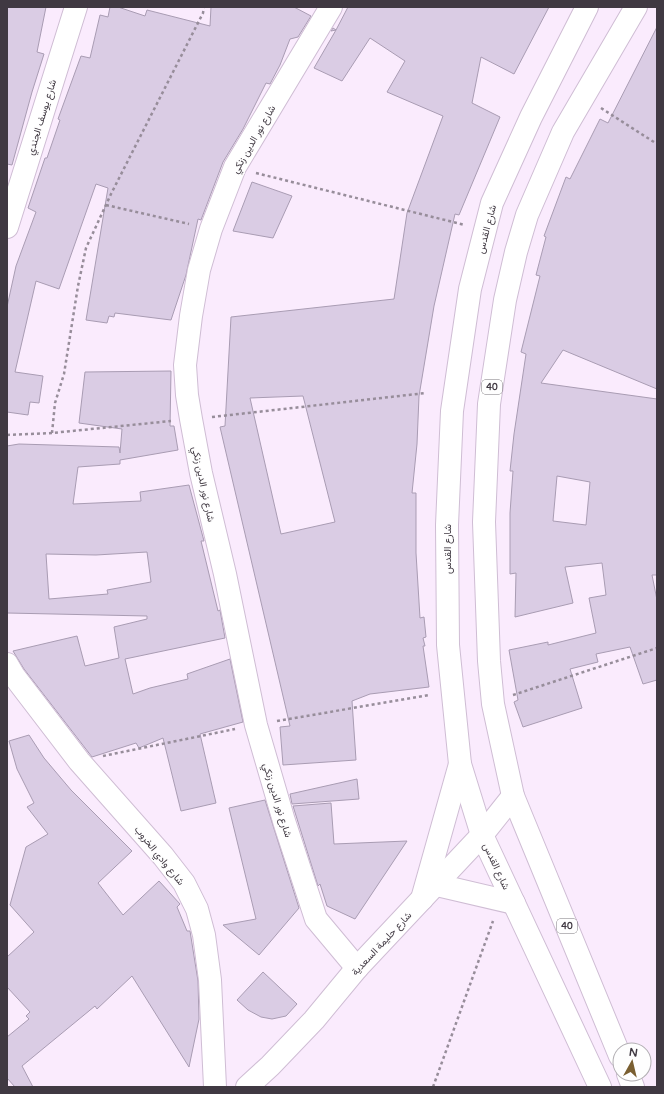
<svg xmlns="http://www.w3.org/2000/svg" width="664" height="1094" font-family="'Varela Round',Vazirmatn,sans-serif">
	<rect width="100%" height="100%" fill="#faebfd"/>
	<!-- building -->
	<g fill="#dacce4" stroke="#a99cb3" fill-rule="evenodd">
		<path d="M7,7H46L37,52L44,54L32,92L12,165L7,164Z"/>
		<path d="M110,7H118L145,16L147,10L210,26L211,7H294L311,16L298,37L290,39L280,65L270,84L266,83L243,129L223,162L201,220L198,219L186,275L171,320L115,313L114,317L109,316L107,323L86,320L108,188L96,184L59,289L36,281L15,372L43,376L39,403L30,402L28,415L7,412V307L16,266L36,212L28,208L45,158H47L60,120L58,119L81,56L90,58L100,15L108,17Z"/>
		<path d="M348,7H549L514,74L481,57L472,103L500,117L459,215L455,214L434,306L419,396L417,444L412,493H416V553L420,618L424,617L426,637L423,638L425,646H423L429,687L370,694L352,701L356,760L283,765L280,727L290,726L220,427L225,426L231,317L394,299L407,213L443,116L387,92L405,61L370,38L342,81L314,68L336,30L331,31L333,28L336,30ZM303,396L335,522L281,534L250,398Z"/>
		<path d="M657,27V389L563,350L541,383L657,399V575H652L657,600V680L643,684L630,647L596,654L598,662L570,669L582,708L523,727L514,702L518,700L509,650L548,642V645L596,633L589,598L606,595L602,563L565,567L573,603L515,617L516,573L510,574V513L513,471H510L514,434L526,354L521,352L540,276L536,275L546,237L544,236L566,177L570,179L600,119L608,123ZM557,476L590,482L586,525L553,521Z"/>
		<path d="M252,182L292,196L273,238L233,231Z"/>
		<path d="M171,371L170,426H174L178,450L120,460V464L78,467L73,504L141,501L140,492L189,485L204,541H201L218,611L220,610L225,638L125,659L133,694L150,688L188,679L187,674L230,659L243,722L200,734L216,803L181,811L163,738L139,748L136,743L92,757L24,669L13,651L77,636L85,666L119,658L114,627L147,619V616L7,613V446L19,444L119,447L120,453L122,429L79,423L85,372ZM147,552L151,582L107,590L108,594L49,599L46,554L96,555Z"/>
		<path d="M29,735L44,758L71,790L132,851L98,883L123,915L159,881L180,904L177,907L187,931H190L198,981L199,1019L189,1067L132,976L97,1009L95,1006L22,1066L33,1087H15L7,1078V1037L29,1019L26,1016L30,1012L7,987V957L34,932L10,905L26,847L48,834L27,807L34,803L17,769L9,741Z"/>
		<path d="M357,779L359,799L292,804L290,794Z"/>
		<path d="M265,800L299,908L259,955L223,925L256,919L229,808Z"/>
		<path d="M331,803L334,844L407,841L355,919L327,906L320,884L318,886L293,806Z"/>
		<path d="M263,972L297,1004L286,1016L272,1019L261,1017L248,1010L237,1000Z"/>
	</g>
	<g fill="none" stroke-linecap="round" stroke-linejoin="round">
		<!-- minor casing -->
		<g stroke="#cfbdd4" stroke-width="24">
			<g id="minor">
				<path d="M331,7L235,167L211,229L199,270L191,316L185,365L187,395L191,419L201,473L225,574L256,725L284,821L316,919L357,968"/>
				<path d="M7,227L76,7"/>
				<path d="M7,664L14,676L79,761L163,856L184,883L197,909L204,935L210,980L215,1087"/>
				<path d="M247,1087L270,1066L314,1020L357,968L482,835L513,796"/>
			</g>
		</g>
		<!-- highway casing -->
		<g stroke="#cfbdd4" stroke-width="24">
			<g id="highway">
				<path d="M587,7L531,117L492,203L470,289L452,411L447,525L448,645L460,764L482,835L600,1087"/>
				<path d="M437,885L514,903"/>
				<path d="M422,899L460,764"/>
				<path d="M620,1056L513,796L493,704L489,661L484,522L489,404L505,300L516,252L527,215L563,132L636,7"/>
				<path d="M628,1074L633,1087"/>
			</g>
		</g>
		<!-- path -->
		<g stroke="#978d9a" stroke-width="2.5" stroke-dasharray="3 3" stroke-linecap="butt">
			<path d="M601,108L657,144"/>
			<path d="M256,173L465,225"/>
			<path d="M106,205L189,224"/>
			<path d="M212,417L426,393"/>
			<path d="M52,433L55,403L64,374L78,286L86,248L111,194L203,13L204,7"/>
			<path d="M7,435L52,433L171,421"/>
			<path d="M513,695L657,648"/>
			<path d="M277,721L429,695"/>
			<path d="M103,756L235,729"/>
			<path d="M433,1087L493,921"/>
		</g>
		<!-- minor -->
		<use href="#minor" stroke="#fff" stroke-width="22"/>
		<!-- highway -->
		<use href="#highway" stroke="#fff" stroke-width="22"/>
	</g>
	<g text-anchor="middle" stroke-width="3" stroke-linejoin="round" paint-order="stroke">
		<!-- shield labels -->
		<g fill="#fefefe" stroke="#79747a" stroke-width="1">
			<rect x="482" y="380" width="20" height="14" rx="3"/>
			<rect x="557" y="919" width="20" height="14" rx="3"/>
		</g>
		<g font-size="9" font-weight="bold" fill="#403942">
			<text x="492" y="390">40</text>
			<text x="567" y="929">40</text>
		</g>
		<!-- street labels -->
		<g font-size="10" fill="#403942" stroke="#fefefe">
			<text transform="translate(41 117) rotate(-73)" y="4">شارع يوسف الجندي</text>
			<text transform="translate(253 139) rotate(-60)" y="4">شارع نور الدين زنكي</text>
			<text transform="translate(486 229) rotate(-75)" y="4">شارع القدس</text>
			<text transform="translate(204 484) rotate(78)" y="4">شارع نور الدين زنكي</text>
			<text transform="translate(447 549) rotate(-90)" y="4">شارع القدس</text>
			<text transform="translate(278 800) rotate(73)" y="4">شارع نور الدين زنكي</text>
			<text transform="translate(160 855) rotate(51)" y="4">شارع وادي الخروب</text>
			<text transform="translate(497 866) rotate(65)" y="4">شارع القدس</text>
			<text transform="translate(381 943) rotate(-47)" y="4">شارع حليمة السعدية</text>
		</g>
	</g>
	<!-- border -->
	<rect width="664" height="1094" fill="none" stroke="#403942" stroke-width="16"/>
	<!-- north arrow -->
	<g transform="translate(632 1062) rotate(8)"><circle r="19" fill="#fefefe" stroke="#b2afb3"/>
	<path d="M0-3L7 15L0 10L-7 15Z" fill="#7a5f31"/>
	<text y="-6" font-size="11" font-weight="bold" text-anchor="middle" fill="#403942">N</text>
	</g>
</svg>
